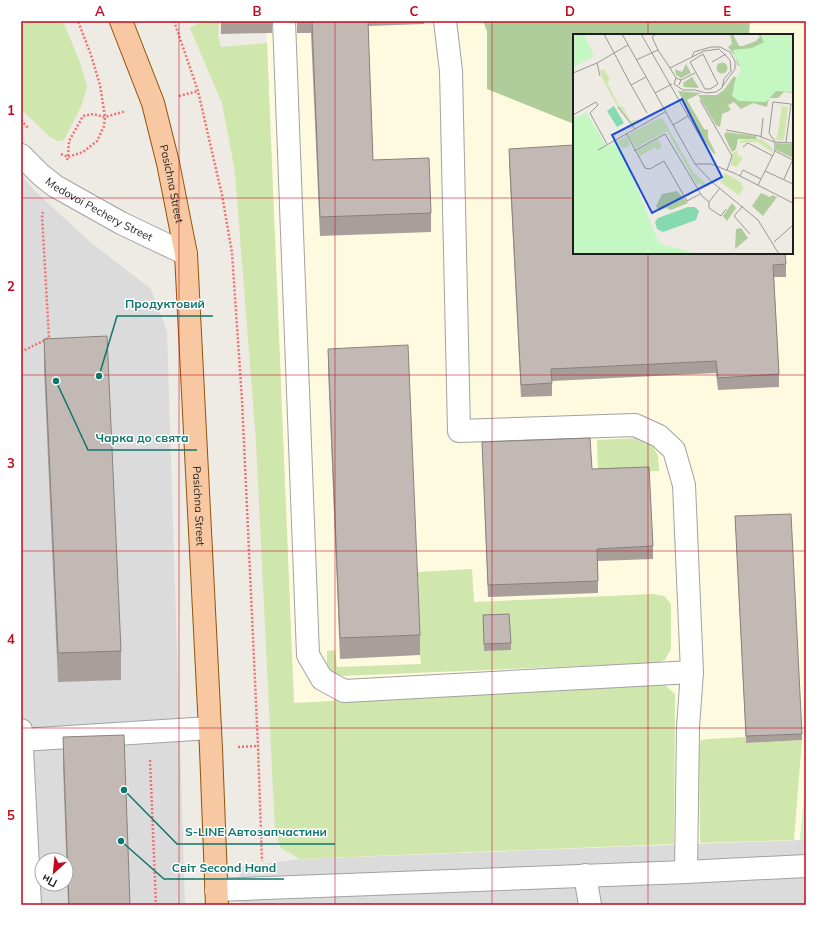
<svg xmlns="http://www.w3.org/2000/svg" width="827" height="926" font-family="Mulish,sans-serif">
	<rect width="100%" height="100%" fill="#eeeae4"/>
	<!-- residential -->
	<g fill="#dcdbdb" fill-rule="evenodd">
		<path d="M21,175L37,193L89,241L151,289L167,331L185,905H21ZM42,860H66V884H42Z"/>
		<path d="M806,839V905H241L239,867L300,859Z"/>
	</g>
	<!-- education -->
	<path fill="#fdfadf" fill-rule="evenodd" d="M226,21H806V775L800,840L300,859L267,43L266,33L221,34ZM574,35H792V253H574Z"/>
	<!-- grass -->
	<g fill="#cfe6ad">
		<path d="M28,21H63L81,65L87,87L81,107L64,140L58,141L50,137L21,109V26Z"/>
		<path d="M203,21H219L218,37L221,47L267,43L294,703L652,683L666,686L675,694L674,844L300,859L281,848L275,831L256,442L235,172L222,103L190,28Z"/>
		<path d="M638,438L652,445L658,456L659,471L598,473L597,440Z"/>
		<path d="M472,569L474,602L653,594L664,596L671,604V649L665,660L657,663L340,676L327,670V651L335,650L337,667L421,664L420,655L418,572Z"/>
		<path d="M745,737L746,743L802,740L794,840L700,843L699,749L701,740L709,739Z"/>
	</g>
	<!-- forest -->
	<path fill="#afcc9b" d="M483,21H750L749,35H574V124L487,89V31Z"/>
	<!-- park -->
	<path fill="#c5f7c3" d="M806,772V839L800,840Z"/>
	<g fill="none" stroke-linecap="round" stroke-linejoin="round">
		<!-- minor casing -->
		<g stroke="#a2a2a2" stroke-width="24">
			<g id="minor">
				<path d="M284,21L308,655L322,679L344,691L692,672"/>
				<path d="M445,21L451,71L459,431L635,425L659,436L674,450L684,485L692,672L688,727L686,872"/>
				<path id="s1" d="M21,155L41,175L55,186L121,223L186,254"/>
				<path d="M21,730L30,905"/>
				<path d="M22,740L210,728"/>
				<path d="M585,875L590,905"/>
				<path d="M216,890L686,872L806,866"/>
			</g>
		</g>
		<!-- major casing -->
		<g stroke="#915407" stroke-width="24">
			<g id="major">
				<path id="s2" d="M121,21L153,103L168,163L186,254L211,749L217,905"/>
			</g>
		</g>
		<!-- path -->
		<g stroke="#f37172" stroke-width="2.5" stroke-dasharray="2 2" stroke-linecap="butt">
			<path d="M174,21L198,91L222,195L232,253L242,400L258,746L262,861"/>
			<path d="M179,96L198,91"/>
			<path d="M21,120L29,129"/>
			<path d="M61,154L68,157L83,152L97,141L104,126L105,117L100,85L91,55L78,21"/>
			<path d="M67,160L68,157L69,141L83,116L93,114L105,117L126,111"/>
			<path d="M21,352L49,338L42,215L43,212"/>
			<path d="M238,747L258,746"/>
			<path d="M150,760L156,905"/>
		</g>
		<!-- minor -->
		<use href="#minor" stroke="#fff" stroke-width="22"/>
		<!-- major -->
		<use href="#major" stroke="#f7c8a1" stroke-width="22"/>
	</g>
	<!-- wall -->
	<g fill="#a89f9b">
		<path d="M221,21H272V33L221,34Z"/>
		<path d="M297,21H424V24L368,26L373,160L431,213V232L320,236L311,33H297Z"/>
		<path d="M509,149L786,264V277H774L779,374V387L718,390L716,373L552,381V396L521,397L509,161Z"/>
		<path d="M44,339L121,651V680L58,682L44,369Z"/>
		<path d="M328,349L420,635V655L340,659L328,369Z"/>
		<path d="M482,442L592,469L653,546V559L598,561V593L488,597Z"/>
		<path d="M735,516L802,734V740L746,743Z"/>
		<path d="M483,615L511,643V650L484,651Z"/>
		<path d="M63,737L130,905H68L63,766Z"/>
	</g>
	<!-- building -->
	<g fill="#c3b9b4" stroke="#88827e">
		<path d="M312,21H368L373,160L429,158L431,213L320,217Z"/>
		<path d="M574,145V253H785L786,264L773,265L779,374L718,378L716,361L551,369L552,383L521,385L509,149Z"/>
		<path d="M107,336L121,651L58,653L44,339Z"/>
		<path d="M408,345L420,635L340,638L328,349Z"/>
		<path d="M590,438L592,469L649,467L653,546L597,549L598,581L488,585L482,442Z"/>
		<path d="M791,514L802,734L746,736L735,516Z"/>
		<path d="M509,614L511,643L484,644L483,615Z"/>
		<path d="M124,735L130,905H69L63,737Z"/>
	</g>
	<!-- grid -->
	<path fill="none" stroke="#c20a1e" stroke-width="1" stroke-opacity="0.55" d="M179,21V905M335,21V905M492,21V905M648,21V35M21,198H574M792,198H806M648,253V905M21,375H806M21,551H806M21,728H806"/>
	<g text-anchor="middle" stroke-width="3" stroke-linejoin="round" paint-order="stroke">
		<!-- street labels -->
		<g font-size="11" fill="#1e1e1e" stroke="#fff">
			<text dy="4" stroke="none"><textPath href="#s2" startOffset="171">Pasichna Street</textPath></text>
			<text dy="4" stroke="none"><textPath href="#s1" startOffset="96">Medovoi Pechery Street</textPath></text>
			<text dy="4" stroke="none"><textPath href="#s2" startOffset="495">Pasichna Street</textPath></text>
		</g>
	</g>
	<!-- overview -->
	<g transform="translate(573 34)">
		<rect width="220" height="220" fill="#eeeae4"/>
		<path d="M31,35L37,46L34,48L46,72H49L58,87L68,85V88L60,91L45,73L30,46L27,37ZM202,70L215,73L211,106L208,107L198,104H204L209,72ZM86,84L90,85L121,139L132,149L130,152L128,149L124,151L94,97L63,114L55,101ZM53,102L57,111L49,115L45,107ZM91,102L85,105L89,113L84,116L82,113L67,122L64,116ZM189,105L200,115L199,118L184,108L166,109L168,106ZM164,117L165,122L170,124L164,133L158,131V120ZM152,139L169,149L168,152L171,154L166,161L147,148Z" fill="#cfe6ad"/>
		<path d="M157,0H160L166,12H170L183,7L187,3L185,0H220V59L211,58L205,64H196L194,73L180,69L168,75L161,68L155,71L158,76L149,80L147,93L143,91L125,61H144L151,56L161,42L166,47L169,33L164,31L163,23L155,13L159,10ZM143.5 34a5.5 5.5 0 1 1 11 0a5.5 5.5 0 1 1-11 0ZM113,30L118,39L108,44L103,41L102,35L109,38ZM119,43L126,54L111,53L110,49ZM105,57L128,59L114,66L131,95L135,96V104L143,120L140,119L129,103ZM153,98L183,102L184,105H165L163,115L159,118L151,101ZM203,109L220,110V124L203,116ZM104,157L115,169L98,176L93,174L86,177L83,172L89,160ZM188,159L197,163L199,161L204,163L190,182L179,172ZM159,169L163,174L154,187L150,182ZM168,194L175,204L162,215L163,195Z" fill="#afcc9b"/>
		<path d="M11,0L21,22L0,33V1ZM187,0H220V58L203,57L193,68L166,67L159,62L162,47L168,36L160,16L179,14L191,8ZM13,78L34,113L45,107L86,209L124,220H0V81L3,84Z" fill="#c5f7c3"/>
		<path d="M41,72L51,89L44,93L34,77ZM115,173H122L126,177L123,186L90,198L84,195L82,188L85,184Z" fill="#86dab0"/>
		<path fill="none" stroke="#9b9895" stroke-width="1" d="M31,0L58,51M49,0L122,130L139,148L185,186L206,220M68,0L133,113M83,0L79,3L85,16M130,20L145,50L137,55H132L117,28ZM119,23L121,18L138,13H147L157,18L162,27V35L149,53M63,26L85,16L97,34M139,28L153,20M0,39L24,29M27,42L24,29L55,11M73,43L58,51L74,79M103,44L97,34L131,17L146,15L157,26L158,37L151,45L149,54L143,58L133,59L122,56H110L101,50L103,44L108,46L106,51M108,46L122,39M82,59L99,50M127,66L159,122L154,136M45,73L62,95M0,81L23,68L25,71L17,79L34,110M100,91L115,82M153,96L186,102L201,108M53,99L72,134L77,135L91,127L114,167L127,160M188,103L190,84M202,108L196,99L200,68L218,70L213,108M170,113L175,109L200,122M25,116L92,78M61,117L92,100L129,162L136,168L147,154M202,117L220,126M122,130H138L161,139L220,169M192,137L220,150M167,142L170,136L188,145M211,145L220,125M185,151L202,117V108L220,109M136,168V174L148,182L153,175M170,172L161,182L177,200M201,208L220,191"/>
		<path fill="#1d4ed8" fill-opacity="0.15" stroke="#1d4ed8" stroke-width="2" d="M109,65L149,143L79,179L39,101Z"/>
		<rect width="220" height="220" fill="none" stroke="#1e1e1e" stroke-width="2"/>
	</g>
	<!-- callouts -->
	<path fill="none" stroke="#0f766e" stroke-width="1.5" d="M99 376L117 316H213M56 381L88 450H197M124 790L177 844H335M121 841L164 879H284"/>
	<g fill="#0f766e" stroke="#fff" stroke-width="1.5">
		<circle cx="99" cy="376" r="4"/>
		<circle cx="56" cy="381" r="4"/>
		<circle cx="124" cy="790" r="4"/>
		<circle cx="121" cy="841" r="4"/>
	</g>
	<g font-size="12" text-anchor="middle" font-weight="bold" fill="#0f766e" stroke="#fff" stroke-width="3" stroke-linejoin="round" paint-order="stroke">
		<text x="165" y="308">Продуктовий</text>
		<text x="142" y="442">Чарка до свята</text>
		<text x="256" y="836">S-LINE Автозапчастини</text>
		<text x="224" y="872">Світ Second Hand</text>
	</g>
	<!-- border -->
	<rect width="827" height="926" fill="none" stroke="#ffffff" stroke-width="44"/>
	<!-- north arrow -->
	<g transform="translate(54 872) rotate(207)"><circle r="19" fill="#ffffff" stroke="#a5a5a5"/>
	<path d="M0-3L7 15L0 10L-7 15Z" fill="#c20a1e"/>
	<text y="-6" font-size="11" font-weight="bold" text-anchor="middle" fill="#1e1e1e">Пн</text>
	</g>
	<rect x="22" y="22" width="783" height="882" fill="none" stroke="#c20a1e" stroke-width="1.5"/>
	<g font-size="13" text-anchor="middle" font-weight="bold" fill="#c20a1e">
		<text x="100" y="16">A</text>
		<text x="257" y="16">B</text>
		<text x="414" y="16">C</text>
		<text x="570" y="16">D</text>
		<text x="727" y="16">E</text>
		<text x="11" y="115">1</text>
		<text x="11" y="291">2</text>
		<text x="11" y="468">3</text>
		<text x="11" y="644">4</text>
		<text x="11" y="820">5</text>
	</g>
</svg>
